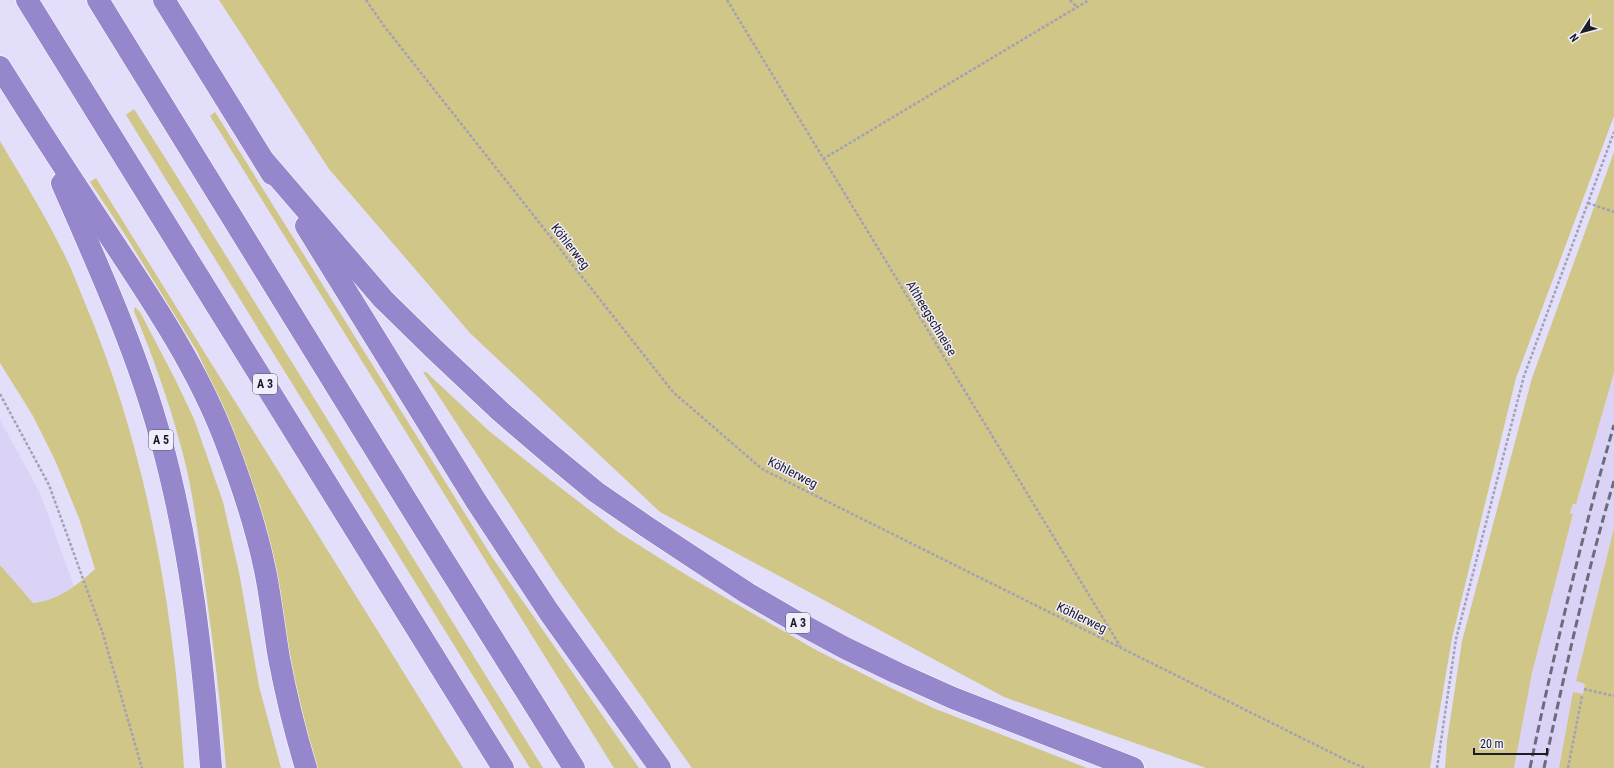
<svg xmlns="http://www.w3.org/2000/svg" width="1614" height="768" font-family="'Roboto Condensed',sans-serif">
	<rect width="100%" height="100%" fill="#e3def9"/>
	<!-- built -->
	<g fill="#dad3f6">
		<path d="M1614,373V528L1576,681L1585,684L1583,694L1573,692L1559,768H1514L1532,673L1573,515L1570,514L1573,504H1576Z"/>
		<path d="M0,420L40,493L74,586L62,594L43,602L33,603L0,565Z"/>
	</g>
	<!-- green -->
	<g fill="#cfc688">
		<path d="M219,0H1614V116L1516,378L1452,638L1430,768H1206L1004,697L660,512L470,333L329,169Z"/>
		<path d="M134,109L176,175L543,768H530L126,115Z"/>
		<path d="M215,112L492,557L639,768H614L210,116Z"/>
		<path d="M0,141C21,177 44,213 62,250C70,265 76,281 82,296C146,445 174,607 184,768H0V565L33,603C57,601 78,585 95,569L79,518L55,460L33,416L0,363Z"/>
		<path d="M1614,152V373L1576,504H1573L1570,513L1573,514L1532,673L1514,768H1445L1447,741L1462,641L1532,378Z"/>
		<path d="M96,178L463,768H313L237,440L197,351L124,233L90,182Z"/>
		<path d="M135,307L140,312L175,379L194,419L223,502L239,572L259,686L281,768H226C221,702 212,636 203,570C198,535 194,500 186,466C173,413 155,361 134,311Z"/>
		<path d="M423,372H426L489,431L544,475L618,532L688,576L816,650L889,687L933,708L1087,768H692L559,580Z"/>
		<path d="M1614,528V768H1559L1573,692L1583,694L1585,684L1576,681Z"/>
	</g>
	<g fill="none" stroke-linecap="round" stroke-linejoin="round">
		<!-- highway casing -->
		<g stroke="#fff" stroke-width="23">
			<g id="highway">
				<path d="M27,0L503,768"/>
				<path d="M98,0L418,519L574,768"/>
				<path d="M164,0L272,174"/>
				<path d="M0,67C36,125 73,181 110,237C153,302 197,367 225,440C241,482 256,526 265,570C271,599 274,629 279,658C286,695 295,732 306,768"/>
				<path d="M265,162L383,299L434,349L501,412L550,454L596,492L647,527L747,593L795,621L845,648L897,673L953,698L1133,768"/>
				<path d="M62,183C98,266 136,349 160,436C190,544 203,657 211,768"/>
				<path d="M306,226L476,501L549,612L660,768"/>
			</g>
		</g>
		<!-- path -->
		<g stroke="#a4a0b5" stroke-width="2.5" stroke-dasharray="3 2" stroke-linecap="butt">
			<path d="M366,0L384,26L673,392L762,469L1348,761L1365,768"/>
			<path d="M727,0L1120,646"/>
			<path d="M1070,0L1077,7"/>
			<path d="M823,159L1089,0"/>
			<path d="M1588,203L1614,212"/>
			<path d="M0,394L49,485L103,634L142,768"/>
			<path d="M1584,689L1614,696"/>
			<path d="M1437,768L1456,639L1524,376L1614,132"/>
			<path d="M1568,768L1582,696"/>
		</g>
		<!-- highway -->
		<use href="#highway" stroke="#9686cb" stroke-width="22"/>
		<!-- rail -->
		<g stroke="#6e6b7c" stroke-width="3" stroke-dasharray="8 4" stroke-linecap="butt">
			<path d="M1530,768C1554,653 1581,539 1614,425"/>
			<path d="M1544,768C1565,672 1586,575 1614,481"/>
		</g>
	</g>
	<g text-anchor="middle" stroke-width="3" stroke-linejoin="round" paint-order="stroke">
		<!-- shield labels -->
		<g fill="#f0edfd" stroke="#5c5a66" stroke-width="1">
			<rect x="253" y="374" width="24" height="20" rx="3"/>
			<rect x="149" y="430" width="24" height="20" rx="3"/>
			<rect x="786" y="613" width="24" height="20" rx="3"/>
		</g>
		<g font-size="12" font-weight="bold" fill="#1d1b25">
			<text x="265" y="388">A 3</text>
			<text x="161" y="444">A 5</text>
			<text x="798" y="627">A 3</text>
		</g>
		<!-- street labels -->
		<g font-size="13" fill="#1d1b25" stroke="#f0edfd">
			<text transform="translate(571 246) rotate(52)" y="5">Köhlerweg</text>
			<text transform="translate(932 318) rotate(59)" y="5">Altheegschneise</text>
			<text transform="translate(793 472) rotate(27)" y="5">Köhlerweg</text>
			<text transform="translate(1082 617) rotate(26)" y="5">Köhlerweg</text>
		</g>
	</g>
	<!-- north arrow -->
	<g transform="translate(1582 32) rotate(234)" stroke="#f0edfd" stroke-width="3" paint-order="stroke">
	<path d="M0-3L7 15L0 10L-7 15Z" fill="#1d1b25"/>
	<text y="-6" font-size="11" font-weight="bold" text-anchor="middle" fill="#1d1b25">N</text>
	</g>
	<!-- scale -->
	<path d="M1474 748v6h73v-6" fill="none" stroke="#1d1b25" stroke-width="2"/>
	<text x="1480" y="748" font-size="12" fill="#1d1b25" stroke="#f0edfd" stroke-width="3" paint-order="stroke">20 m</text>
</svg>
